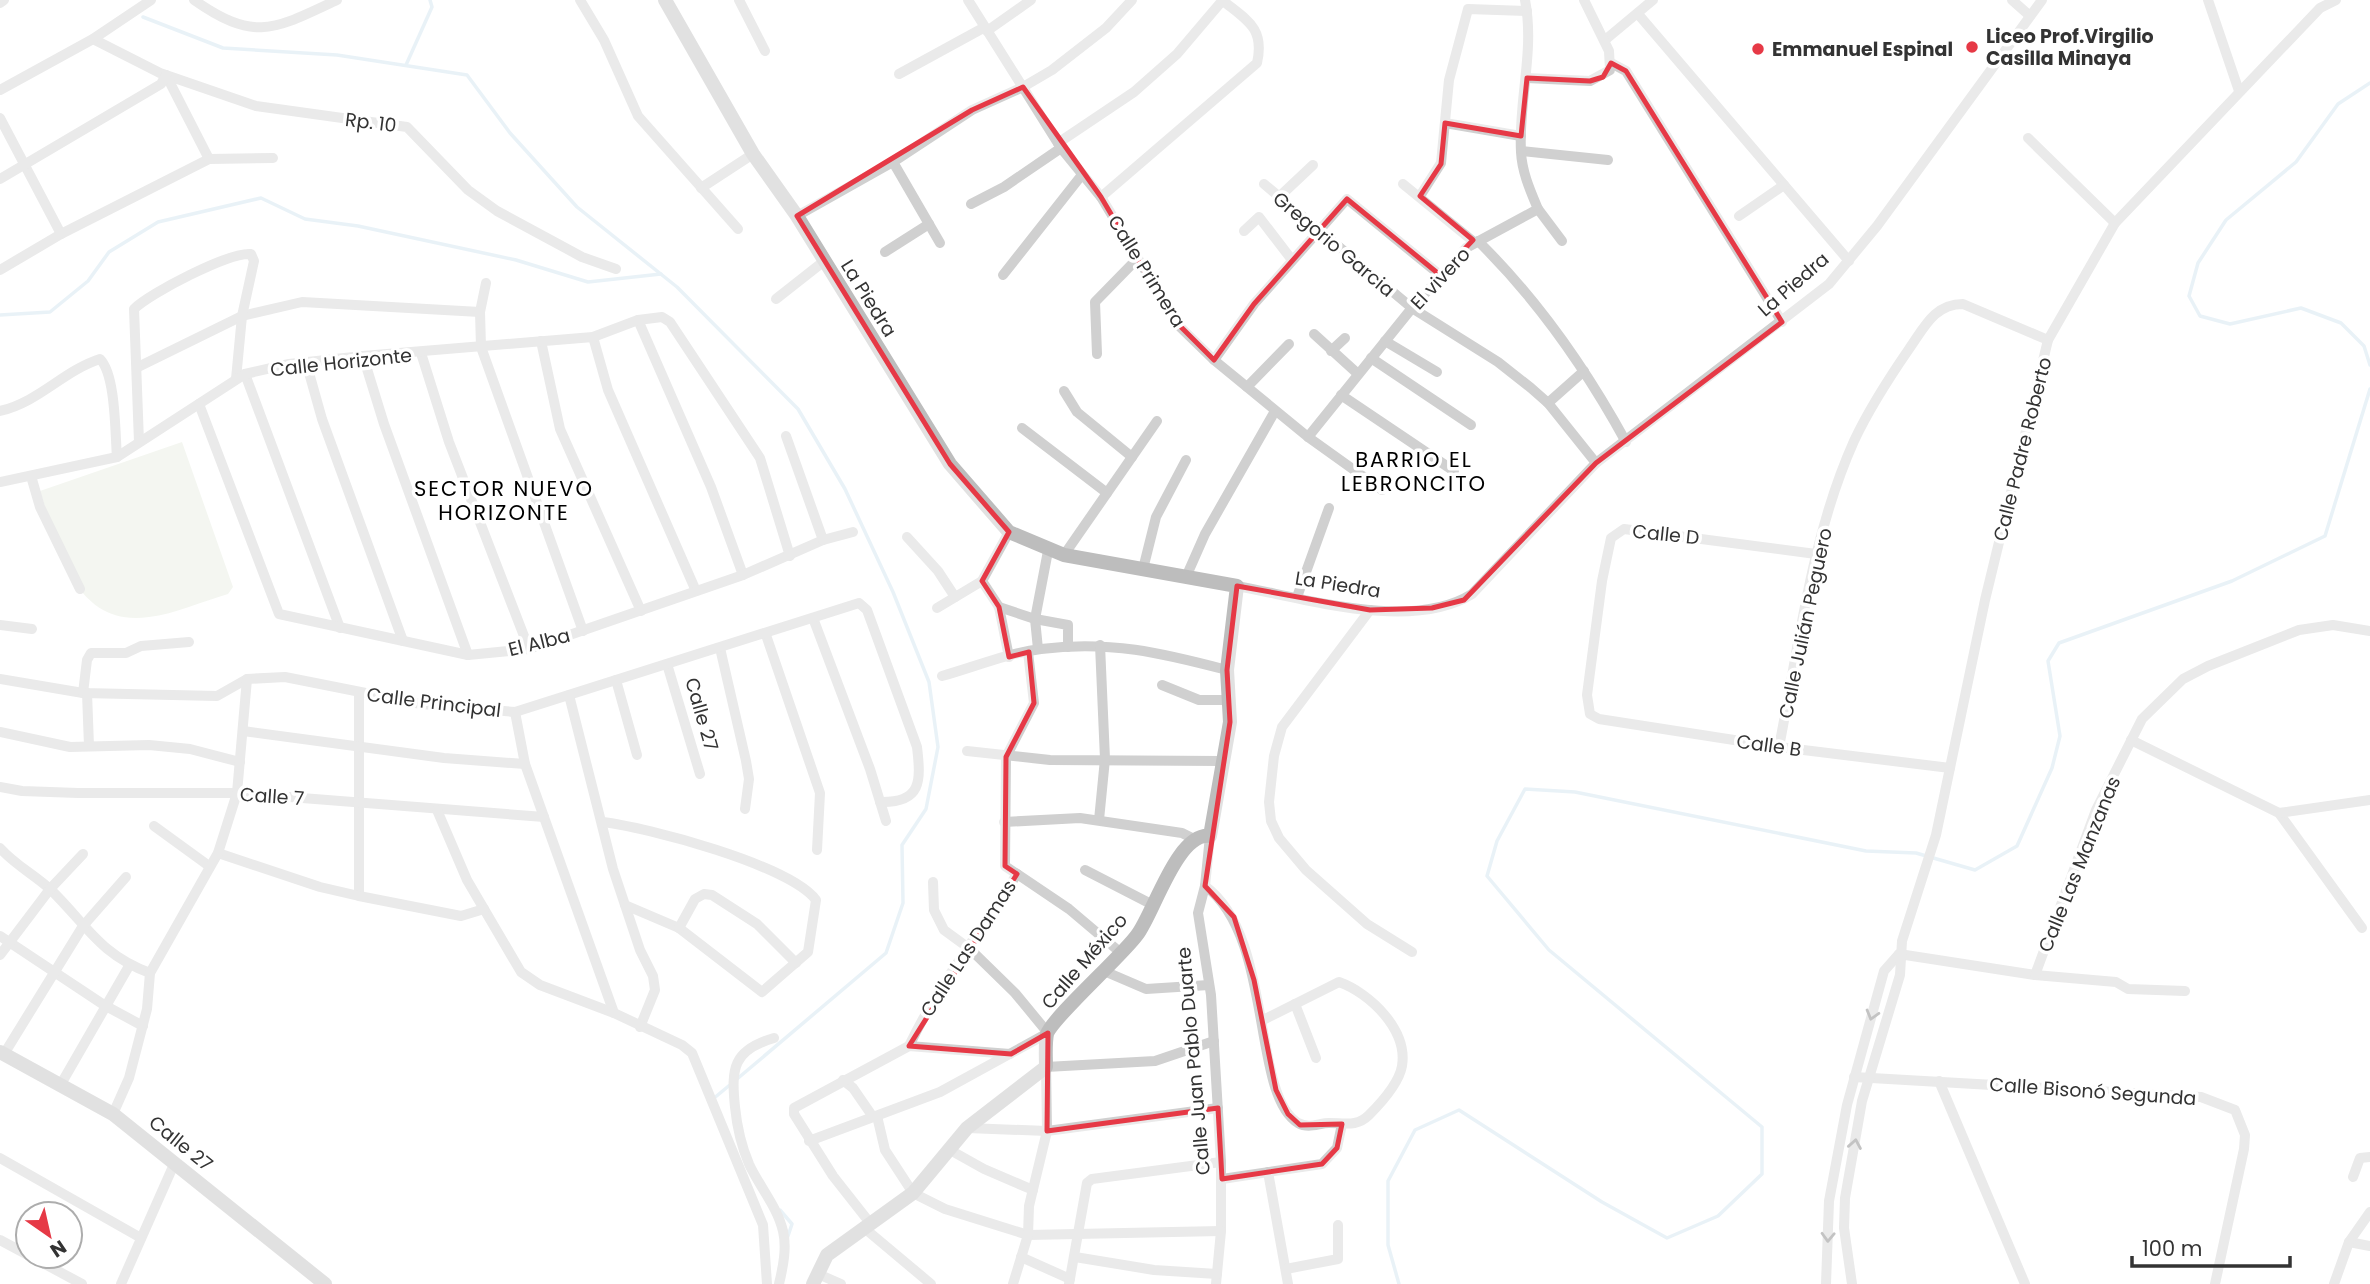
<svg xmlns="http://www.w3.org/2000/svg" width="2370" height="1284" font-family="Poppins,sans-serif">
	<rect width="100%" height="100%" fill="#fff"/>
	<!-- green -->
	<path fill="#e6ecdf" d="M182,442L233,587L228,594C203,601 175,614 149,617C73,628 58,545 40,491Z"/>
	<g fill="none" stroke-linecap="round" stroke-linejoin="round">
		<!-- stream -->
		<g stroke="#cfe2ee" stroke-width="3.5">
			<path d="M143,17L223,48L337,55L467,75L510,133L577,207L677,287L798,409L845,489L893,592L929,682L938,747L926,809L902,845L903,903L886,953L737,1079"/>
			<path d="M406,65L432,7L430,0"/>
			<path d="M2370,83L2338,104L2296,162L2226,220L2198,263L2189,296L2200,316L2230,324L2301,308L2341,323L2364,346L2370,365"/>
			<path d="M0,315L50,312L88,281L109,252L158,222L261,198L305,219L358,226L516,260L588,282L661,274"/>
			<path d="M713,1099L731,1084"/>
			<path d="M780,1210L792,1224L788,1236"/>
			<path d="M1399,1284L1388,1245V1181L1415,1130L1459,1110L1602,1202L1667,1238L1718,1216L1762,1174V1127L1549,950L1487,876L1497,841L1525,789L1575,792L1866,851L1916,853L1975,870L2017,846L2052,768L2060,736L2048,661L2059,643L2232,581L2325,536L2370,389"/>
		</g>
		<!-- street -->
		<g stroke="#d0d0d0" stroke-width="10">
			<path d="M194,0C255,43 275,29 337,0"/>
			<path d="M580,0L604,40L638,116L738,229"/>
			<path d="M739,0L765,51"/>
			<path d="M968,0L1061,148L1101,197L1178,325L1214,360L1308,437L1382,490"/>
			<path d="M2012,0L2030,16"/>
			<path d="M2208,0L2239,91"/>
			<path d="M0,3L4,0"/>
			<path d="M1638,14L1849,261"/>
			<path d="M987,31L1031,0"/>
			<path d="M93,39L160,73L256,106L407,127L468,190L497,211L582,257L616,269"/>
			<path d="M1605,40L1653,0"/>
			<path d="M1611,63L1626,71L1782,322"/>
			<path d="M899,74L985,27"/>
			<path d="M166,75L209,159"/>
			<path d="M1527,78L1590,81L1610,70L1609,51L1584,0"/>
			<path d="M0,90L93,39L151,0"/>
			<path d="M0,118L61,234"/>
			<path d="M1445,123L1521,136"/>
			<path d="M2028,138L2115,223"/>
			<path d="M1058,143L1134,92L1177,54L1222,1"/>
			<path d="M1521,151L1608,160"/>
			<path d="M893,162L940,243"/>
			<path d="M0,179L161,84L166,75"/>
			<path d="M1264,184L1412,308L1498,362L1531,388L1548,403L1596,463"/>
			<path d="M1403,184L1474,242"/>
			<path d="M701,188L753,154"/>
			<path d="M1420,196L1441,163L1449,80L1468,9L1527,11"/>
			<path d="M1101,197L1257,63C1265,28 1247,20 1222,0"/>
			<path d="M1279,197L1313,165"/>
			<path d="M971,204L1004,187L1061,148"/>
			<path d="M1538,209L1562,241"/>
			<path d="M797,216L893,162L972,110L1023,87L1052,70L1106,28L1132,0"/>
			<path d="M1739,216L1784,185"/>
			<path d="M1244,231L1259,217L1292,260"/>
			<path d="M1478,241C1537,299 1586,369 1626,442"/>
			<path d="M885,252L929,224"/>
			<path d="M0,270L61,234L209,159L273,158"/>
			<path d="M1003,275L1081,176"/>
			<path d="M486,283L480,312L481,347L583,631"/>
			<path d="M776,299L823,262"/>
			<path d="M638,320L711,487L743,575"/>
			<path d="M1314,334L1358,374"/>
			<path d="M593,337L608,390L696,591"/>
			<path d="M541,341L560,429L641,611"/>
			<path d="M1385,341L1437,372"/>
			<path d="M1331,351L1345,338"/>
			<path d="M421,353L449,442L529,649"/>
			<path d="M1097,354L1095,302L1137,259"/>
			<path d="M363,356L384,424L468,655"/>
			<path d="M1371,358L1471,425"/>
			<path d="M1214,360L1254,304L1347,199L1440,275"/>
			<path d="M306,362L322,419L403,641"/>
			<path d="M138,367L242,316L302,302L480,312"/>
			<path d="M245,374L340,628"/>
			<path d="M1247,387L1289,344"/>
			<path d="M1064,391L1077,412L1132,457"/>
			<path d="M1341,395L1454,471"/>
			<path d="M1548,403L1584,371"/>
			<path d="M199,404L279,614L468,655L529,649L743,575L823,540L853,532"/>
			<path d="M0,411C39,402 63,371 100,359C116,375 115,434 117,457"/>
			<path d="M1022,428L1107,493"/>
			<path d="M786,436L823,540"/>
			<path d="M1308,437L1412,308L1466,248L1538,209C1530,190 1522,172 1521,152C1518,101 1535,51 1525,0"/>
			<path d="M139,442L134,309C150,293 229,252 251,254L254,261L242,316L236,379"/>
			<path d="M31,476L40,507L80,589"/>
			<path d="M0,482L117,457L245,374L289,364L363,356L593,337L638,320L662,317L670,322L760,458L790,556"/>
			<path d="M907,537L938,571L955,597"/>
			<path d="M1816,554L1624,529L1611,538L1602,581L1587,695L1590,714L1599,719L1779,747L1950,768"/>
			<path d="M1064,555L1157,421"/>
			<path d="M1143,569L1156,517L1186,460"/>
			<path d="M1186,577L1205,534L1275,411"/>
			<path d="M982,581L999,607L1009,657"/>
			<path d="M1237,586C1303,598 1412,632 1472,594L1596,463L1829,284L1877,226L2042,0"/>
			<path d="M1297,597L1329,508"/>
			<path d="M999,607L1035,619L1068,625V647"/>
			<path d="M937,608L982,581L1009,532"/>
			<path d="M1370,610L1282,727L1274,756L1269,802L1271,821L1279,838L1306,870L1367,924L1412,952"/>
			<path d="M813,618L870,769L886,821"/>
			<path d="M0,625L32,629"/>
			<path d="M766,635L820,793L817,850"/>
			<path d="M720,648L746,761L749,779L745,809"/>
			<path d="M1038,649L1035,619L1048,551"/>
			<path d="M667,664L700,774"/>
			<path d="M942,676C974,667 1008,653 1041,649C1109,640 1162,653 1227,670"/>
			<path d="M0,679L83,693L217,696L247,679L285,677L421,704L515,712L859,603L867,610L917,747C921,781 922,803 880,802"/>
			<path d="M616,680L637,755"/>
			<path d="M1162,685L1199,700H1229"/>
			<path d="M83,693L87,660L91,653H126L141,646L189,642"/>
			<path d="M87,693L89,746"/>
			<path d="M359,693V896"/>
			<path d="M569,695L613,869L640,950L653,976L655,990L640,1027"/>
			<path d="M515,712L525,764L614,1013"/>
			<path d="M243,731L444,758L525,764"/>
			<path d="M0,732L70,747L149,745L190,749L240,762"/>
			<path d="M2131,740L2279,813L2362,928"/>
			<path d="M1779,747C1799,645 1811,537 1854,441C1869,409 1889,378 1909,349C1924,328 1934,304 1963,304L2048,340"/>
			<path d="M967,751L1050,760L1222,761"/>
			<path d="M0,787L22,791L78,793H237L544,817"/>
			<path d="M437,810L467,880L521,972L540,985L614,1013L682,1045L692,1053L763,1225L767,1284"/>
			<path d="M2279,813L2370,800"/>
			<path d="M1099,820L1105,759L1100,645"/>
			<path d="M602,822C647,827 790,865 816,900L808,952L762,992L679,928L625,905"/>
			<path d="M1004,822L1080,818L1182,833L1194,839"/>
			<path d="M154,826L209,866"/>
			<path d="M1210,836L1205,886L1198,913L1211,995L1221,1162V1231L1216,1284"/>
			<path d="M0,848C15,865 35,875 51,890C86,924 100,955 150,973"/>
			<path d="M218,853L320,887L359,896L461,916L484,909"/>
			<path d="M1085,870L1153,905"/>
			<path d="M1017,874L1069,909L1121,953"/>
			<path d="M1205,886C1274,936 1251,1095 1298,1123C1309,1129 1319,1123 1329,1123C1345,1123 1357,1127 1369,1115C1381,1103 1399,1083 1402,1066C1408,1030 1370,993 1339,982L1263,1020"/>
			<path d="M679,928L695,899L704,894L712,895L757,924L796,963"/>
			<path d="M0,936L104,1005L143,1026"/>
			<path d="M1899,954L2035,975L2116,982L2128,989L2185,991"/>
			<path d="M0,955L50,889L83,854"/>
			<path d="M1104,971L1146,989L1209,985"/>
			<path d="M2035,975L2096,810L2142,719L2183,679L2208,666L2299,630L2333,625L2370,631"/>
			<path d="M1295,1004L1316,1058"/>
			<path d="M774,1038C733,1050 731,1068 735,1107C737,1127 741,1145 749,1164C759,1186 777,1206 783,1231C787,1248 783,1267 779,1284"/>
			<path d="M909,1046C938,985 981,931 1017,874L1005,866L1006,757L1034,703L1028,652"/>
			<path d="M4,1054L83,926L126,877"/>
			<path d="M1854,1077L2201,1097L2235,1110L2245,1135L2244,1149L2215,1284"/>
			<path d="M843,1080L853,1088L873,1117"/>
			<path d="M1939,1081L2025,1284"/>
			<path d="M61,1084L129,966"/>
			<path d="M113,1114L129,1078L147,1009L150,973L218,853L237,793L247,679"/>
			<path d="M877,1116L885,1150L913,1193L945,1209L1028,1235L1221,1231"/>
			<path d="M967,1128L1047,1131L1218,1108"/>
			<path d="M809,1141L940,1092L1048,1033L1015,993L970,949L944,930L934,910L933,882"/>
			<path d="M950,1150L984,1169L1033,1190"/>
			<path d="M0,1158L141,1238"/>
			<path d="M1268,1172L1288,1284"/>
			<path d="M2353,1177L2360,1158L2370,1157"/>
			<path d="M1222,1179L1322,1164L1337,1148L1342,1124"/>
			<path d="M870,1223L833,1176L794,1114V1108L909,1046L1010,1054"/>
			<path d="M863,1227L931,1284"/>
			<path d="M0,1240L28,1255"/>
			<path d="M2349,1242L2370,1246"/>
			<path d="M30,1256L82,1284"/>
			<path d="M1021,1257L1070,1279"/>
			<path d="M1075,1257L1154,1270L1217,1274"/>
			<path d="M1286,1269L1338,1259V1225"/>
			<path d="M818,1274L841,1284"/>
			<path d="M121,1284L175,1162"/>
			<path d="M1013,1284L1028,1235L1029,1206L1047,1131L1046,1067L1155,1061L1214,1041"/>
			<path d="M1069,1284L1087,1183L1092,1179L1221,1162"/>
			<path d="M1826,1284L1829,1201L1847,1105L1884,971L1899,954"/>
			<path d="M1852,1284L1844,1228L1845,1198L1862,1101L1900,975L1902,941L1936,835L1985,600L2048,340L2115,223L2320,8L2336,0"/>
			<path d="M2334,1284L2349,1242L2370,1212"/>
		</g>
		<!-- secondary -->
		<g stroke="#bdbdbd" stroke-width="14">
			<path d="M665,0L753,154L797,216L950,464L1009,532L1064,555L1237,586L1227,670L1230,722L1210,836C1177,832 1154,913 1137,935C1122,956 1052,1018 1047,1034C1045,1044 1046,1057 1046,1067L967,1128L913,1193L827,1255L813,1284"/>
			<path d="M0,1052L113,1114L325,1284"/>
		</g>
	</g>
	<!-- one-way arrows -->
	<defs><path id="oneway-chevron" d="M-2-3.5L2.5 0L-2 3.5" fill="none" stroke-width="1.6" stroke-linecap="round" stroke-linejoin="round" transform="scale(1.75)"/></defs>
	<g stroke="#7a7a7a">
		<use href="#oneway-chevron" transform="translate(1872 1015) rotate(106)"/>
		<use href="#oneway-chevron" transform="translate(1855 1144) rotate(-80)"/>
		<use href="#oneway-chevron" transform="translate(1828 1237) rotate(92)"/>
	</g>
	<!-- marked area -->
	<path d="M0 0H2370V1284H0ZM1611,63L1626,71L1782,322L1596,463L1464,600L1432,608L1370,610L1237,586L1227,670L1230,722L1205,886L1234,917L1254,980L1276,1090L1288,1114L1300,1125L1342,1124L1337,1148L1322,1164L1222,1179L1218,1108L1047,1131L1048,1033L1011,1054L909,1046L1017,874L1005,866L1006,757L1034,703L1029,652L1009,657L999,607L982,581L1009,532L950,464L797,216L972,110L1023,87L1101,197L1173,319L1214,360L1254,304L1347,199L1440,275L1473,240L1420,196L1441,164L1445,123L1521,136L1527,78L1590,81L1603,77Z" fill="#fff" fill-opacity=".55" fill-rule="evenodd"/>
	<path fill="none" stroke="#e63946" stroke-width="5" stroke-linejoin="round" d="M1611,63L1626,71L1782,322L1596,463L1464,600L1432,608L1370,610L1237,586L1227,670L1230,722L1205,886L1234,917L1254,980L1276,1090L1288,1114L1300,1125L1342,1124L1337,1148L1322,1164L1222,1179L1218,1108L1047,1131L1048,1033L1011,1054L909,1046L1017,874L1005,866L1006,757L1034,703L1029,652L1009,657L999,607L982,581L1009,532L950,464L797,216L972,110L1023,87L1101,197L1173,319L1214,360L1254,304L1347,199L1440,275L1473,240L1420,196L1441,164L1445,123L1521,136L1527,78L1590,81L1603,77Z"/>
	<!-- markers -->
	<g fill="#e63946" stroke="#fff" stroke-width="2.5">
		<circle cx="1972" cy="47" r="7"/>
		<circle cx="1758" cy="49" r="7"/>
	</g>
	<g text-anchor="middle" stroke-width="7" stroke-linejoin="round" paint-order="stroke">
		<!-- poi labels -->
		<g font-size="19" font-weight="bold" fill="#333" stroke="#fff" text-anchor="start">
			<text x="1986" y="43">Liceo Prof.Virgilio<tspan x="1986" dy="22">Casilla Minaya</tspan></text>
			<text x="1772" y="56">Emmanuel Espinal</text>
		</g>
		<!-- street labels -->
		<g font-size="19" fill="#333" stroke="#fff">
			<text transform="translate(371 122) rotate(7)" y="7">Rp. 10</text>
			<text transform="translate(1334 244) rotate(40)" y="7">Gregorio Garcia</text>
			<text transform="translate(1147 271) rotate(58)" y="7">Calle Primera</text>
			<text transform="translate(1440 278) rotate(-47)" y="7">El vivero</text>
			<text transform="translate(1793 284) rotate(-41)" y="7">La Piedra</text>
			<text transform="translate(869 298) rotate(58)" y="7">La Piedra</text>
			<text transform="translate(341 362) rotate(-6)" y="7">Calle Horizonte</text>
			<text transform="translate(2022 449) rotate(-76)" y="7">Calle Padre Roberto</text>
			<text transform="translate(1666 534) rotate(6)" y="7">Calle D</text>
			<text transform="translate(1338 584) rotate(9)" y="7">La Piedra</text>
			<text transform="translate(1805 623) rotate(-78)" y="7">Calle Julián Peguero</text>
			<text transform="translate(539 642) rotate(-14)" y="7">El Alba</text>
			<text transform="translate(434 702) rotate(7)" y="7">Calle Principal</text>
			<text transform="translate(702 714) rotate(74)" y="7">Calle 27</text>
			<text transform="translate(1769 745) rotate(8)" y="7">Calle B</text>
			<text transform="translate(272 796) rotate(4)" y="7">Calle 7</text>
			<text transform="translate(2079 864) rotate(-68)" y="7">Calle Las Manzanas</text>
			<text transform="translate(968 948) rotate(-57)" y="7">Calle Las Damas</text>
			<text transform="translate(1084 961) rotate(-49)" y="7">Calle México</text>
			<text transform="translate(1193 1061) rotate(-95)" y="7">Calle Juan Pablo Duarte</text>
			<text transform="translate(2093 1091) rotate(4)" y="7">Calle Bisonó Segunda</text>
			<text transform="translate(181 1143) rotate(39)" y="7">Calle 27</text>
		</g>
		<!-- neighbourhood labels -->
		<g font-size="21" letter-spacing="2" fill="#000" stroke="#fff">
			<text x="1414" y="467">BARRIO EL<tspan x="1414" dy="24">LEBRONCITO</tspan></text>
			<text x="504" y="496">SECTOR NUEVO<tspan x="504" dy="24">HORIZONTE</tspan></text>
		</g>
	</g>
	<!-- north arrow -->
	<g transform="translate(49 1235) rotate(146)"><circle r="33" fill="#ffffff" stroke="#adadad" stroke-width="2"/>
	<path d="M0-5L12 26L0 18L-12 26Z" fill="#e63946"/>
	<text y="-10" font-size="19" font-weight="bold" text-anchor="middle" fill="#333333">N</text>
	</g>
	<!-- scale -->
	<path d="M2132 1256v10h158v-10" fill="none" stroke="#333333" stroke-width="3.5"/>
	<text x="2142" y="1256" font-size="21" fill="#333333" stroke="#ffffff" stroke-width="5" paint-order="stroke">100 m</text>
</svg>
